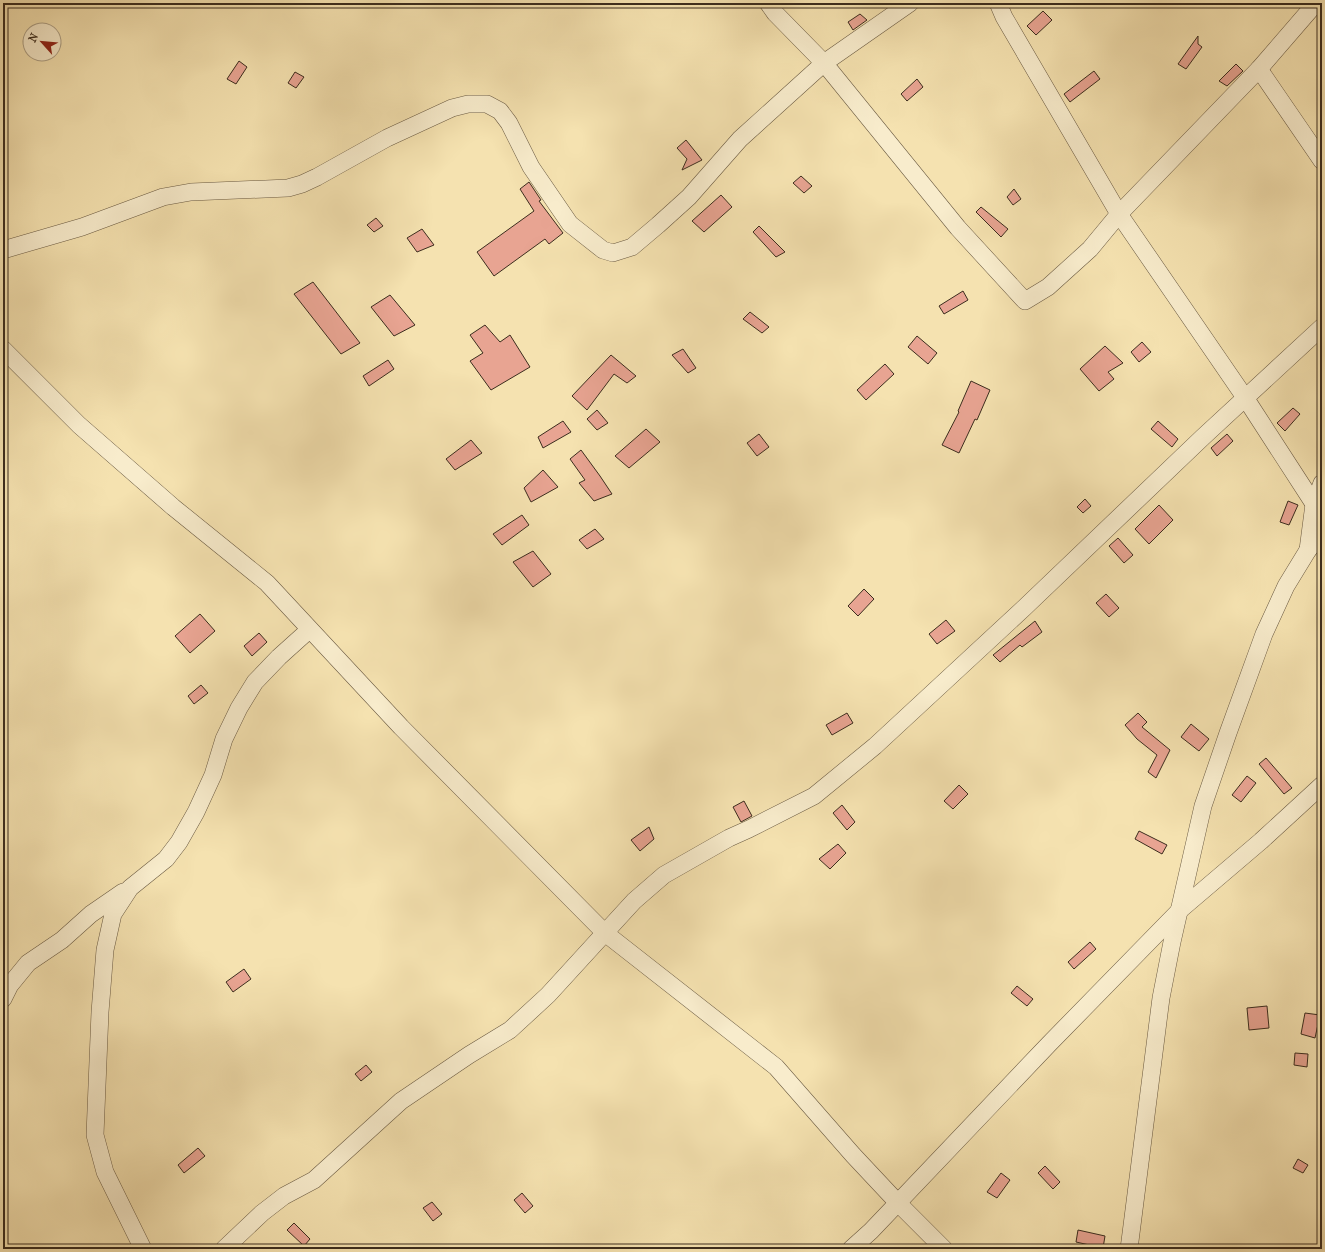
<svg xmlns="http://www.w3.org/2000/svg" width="1325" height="1252" font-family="'IM FELL French Canon',serif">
	<rect width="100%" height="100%" fill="#f5e2b0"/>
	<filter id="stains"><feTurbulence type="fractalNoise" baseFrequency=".005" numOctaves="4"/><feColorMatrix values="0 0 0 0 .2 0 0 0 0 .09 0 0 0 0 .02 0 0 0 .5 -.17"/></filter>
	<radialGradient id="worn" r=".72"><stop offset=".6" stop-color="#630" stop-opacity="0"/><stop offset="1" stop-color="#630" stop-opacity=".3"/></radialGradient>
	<!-- building -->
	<g fill="#e8a492" stroke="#3c2d1e">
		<path d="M1043,11L1052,20L1036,35L1027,26Z"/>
		<path d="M860,14L867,20L853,30L848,22Z"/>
		<path d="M1198,36V44L1202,47L1186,69L1178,64Z"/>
		<path d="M239,61L247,67L236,84L227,79Z"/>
		<path d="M1236,64L1243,71L1227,86L1219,81Z"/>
		<path d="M1094,71L1100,79L1070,102L1064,94Z"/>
		<path d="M295,72L304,77L296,88L288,83Z"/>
		<path d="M917,79L923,87L907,101L901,94Z"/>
		<path d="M686,140L702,160L682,170L687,159L677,148Z"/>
		<path d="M801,176L812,186L804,193L793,183Z"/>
		<path d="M529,182L541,200L539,201L563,233L549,244L545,239L494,276L477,252L534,211L520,189Z"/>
		<path d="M1014,189L1021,199L1013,205L1007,197Z"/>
		<path d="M721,195L732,207L704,232L692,221Z"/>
		<path d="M981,207L1008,229L1001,237L976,212Z"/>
		<path d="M376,218L383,226L374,232L367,225Z"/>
		<path d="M759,226L785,252L776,257L753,232Z"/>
		<path d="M422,229L434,245L417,252L407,238Z"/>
		<path d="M313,282L360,343L341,354L294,294Z"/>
		<path d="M963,291L968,300L944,314L939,306Z"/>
		<path d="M390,295L415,325L394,336L371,307Z"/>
		<path d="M750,312L769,327L762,333L743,319Z"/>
		<path d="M485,325L500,342L510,335L530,367L491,390L470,361L483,353L470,335Z"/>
		<path d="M917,336L937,353L928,364L908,347Z"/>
		<path d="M1142,342L1151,352L1139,362L1131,352Z"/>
		<path d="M1105,346L1123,363L1108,372L1114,379L1099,391L1080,369Z"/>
		<path d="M683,349L696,368L688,373L672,355Z"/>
		<path d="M611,355L636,376L627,383L614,374L587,410L572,396Z"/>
		<path d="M388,360L394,369L369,386L363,376Z"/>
		<path d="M885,364L894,374L866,400L857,390Z"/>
		<path d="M971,381L990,390L977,420L975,419L959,453L942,445L959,412L958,411Z"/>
		<path d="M1293,408L1300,414L1285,431L1277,423Z"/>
		<path d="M597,410L608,423L597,430L587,419Z"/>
		<path d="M563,421L571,432L543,448L538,437Z"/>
		<path d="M1158,421L1178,439L1172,447L1151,429Z"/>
		<path d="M646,429L660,442L629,468L615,456Z"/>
		<path d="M759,434L769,447L757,456L747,443Z"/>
		<path d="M1227,434L1233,441L1217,456L1211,448Z"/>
		<path d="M471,440L482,453L455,470L446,459Z"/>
		<path d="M581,450L600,476L612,494L594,501L579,483L585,480L570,459Z"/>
		<path d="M543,470L558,487L531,502L524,488Z"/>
		<path d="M1085,499L1091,506L1083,513L1077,507Z"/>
		<path d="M1288,501L1298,505L1289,525L1280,522Z"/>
		<path d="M1159,505L1173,520L1149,544L1135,529Z"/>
		<path d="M522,515L529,525L502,545L493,534Z"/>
		<path d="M595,529L604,539L587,549L579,540Z"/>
		<path d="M1118,538L1133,555L1124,563L1109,546Z"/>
		<path d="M533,551L551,574L533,587L513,562Z"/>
		<path d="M864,589L874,599L858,616L848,606Z"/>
		<path d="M1106,594L1119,608L1109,617L1096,603Z"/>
		<path d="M200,614L215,631L190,653L175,636Z"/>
		<path d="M946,620L955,631L937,644L929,634Z"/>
		<path d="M1035,621L1042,632L1022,647L1020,645L1000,662L993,655Z"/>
		<path d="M259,633L267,642L252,656L244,646Z"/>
		<path d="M201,685L208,693L194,704L188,696Z"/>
		<path d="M847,713L853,723L832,735L826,725Z"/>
		<path d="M1138,713L1147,722L1142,727L1170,750L1156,778L1148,772L1157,755L1137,739L1125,725Z"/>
		<path d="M1191,724L1209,739L1199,751L1181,737Z"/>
		<path d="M1266,758L1292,788L1284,794L1259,764Z"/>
		<path d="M1247,776L1256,783L1241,802L1232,795Z"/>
		<path d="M959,785L968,794L953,809L944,801Z"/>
		<path d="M744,801L752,816L741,822L733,807Z"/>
		<path d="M842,805L855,822L847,830L833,813Z"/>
		<path d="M649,827L654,839L640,851L631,840Z"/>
		<path d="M1139,831L1167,845L1162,854L1135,839Z"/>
		<path d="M838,844L846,853L830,869L819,859Z"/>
		<path d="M1090,942L1096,949L1074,969L1068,962Z"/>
		<path d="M244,969L251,979L233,992L226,982Z"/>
		<path d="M1017,986L1033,999L1027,1006L1011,993Z"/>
		<path d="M1267,1006L1269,1028L1249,1030L1247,1008Z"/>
		<path d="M1305,1013L1320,1015L1315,1038L1301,1034Z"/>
		<path d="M1295,1053L1308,1054L1307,1067L1294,1065Z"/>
		<path d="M366,1065L372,1072L361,1081L355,1074Z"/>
		<path d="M198,1148L205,1156L184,1173L178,1165Z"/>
		<path d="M1298,1159L1308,1165L1303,1173L1293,1168Z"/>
		<path d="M1045,1166L1060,1182L1053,1189L1038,1173Z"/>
		<path d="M1001,1173L1010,1180L997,1198L987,1192Z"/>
		<path d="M522,1193L533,1206L525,1213L514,1200Z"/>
		<path d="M432,1202L442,1214L433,1221L423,1208Z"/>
		<path d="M294,1223L310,1239L304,1246L287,1230Z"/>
		<path d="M1078,1230L1105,1236L1103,1248L1076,1242Z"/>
	</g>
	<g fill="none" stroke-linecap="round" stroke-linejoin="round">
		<!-- minor casing -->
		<g stroke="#6a5a42" stroke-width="18">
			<g id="minor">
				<path d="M910,3L824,63L958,228L1025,301L1048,287L1090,249L1119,214L1246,399L1314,504L1322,513"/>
				<path d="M998,3L1004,17L1119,214L1259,69L1316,3"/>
				<path d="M1259,69L1322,161"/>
				<path d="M3,250L82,227L163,197L191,192L288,188L302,184L317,177L387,138L452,108L468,104H487L500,111L509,123L531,167L570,224L603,250L613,253L632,247L658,225L689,197L740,139L824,63L775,13L768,3"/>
				<path d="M3,349L79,425L173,507L267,583L401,727L605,933L776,1067L853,1155L898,1203L944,1249"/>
				<path d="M1308,550L1314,504L1322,483"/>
				<path d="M3,999L10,985L28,963L62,940L91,914L123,892"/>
				<path d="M143,1249L105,1172L95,1135L100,1012L105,950L113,914L130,888L166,859L179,842L196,812L213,775L224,739L239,708L255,682L279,657L309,630"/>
				<path d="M224,1249L262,1213L284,1196L314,1180L401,1101L469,1055L510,1030L548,995L634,901L664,875L729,838L749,829L814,796L875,746L1024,608L1203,437L1322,327"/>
				<path d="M851,1249L871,1231L1049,1044L1180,910L1261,841L1322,785"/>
				<path d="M1129,1249L1161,998L1172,942L1203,806L1228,733L1264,634L1286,586L1308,550L1322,534"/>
			</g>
		</g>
		<!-- minor -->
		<use href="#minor" stroke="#f8eccc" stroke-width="17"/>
	</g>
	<!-- margin -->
	<rect width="1325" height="1252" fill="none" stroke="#f5e2b0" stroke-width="16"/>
	<rect x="4" y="4" width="1317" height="1244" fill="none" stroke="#3c2d1e" stroke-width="2"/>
	<rect x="8" y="8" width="1309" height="1236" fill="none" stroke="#3c2d1e"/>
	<!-- north arrow -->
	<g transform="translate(42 42) rotate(297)"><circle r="19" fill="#f8eccc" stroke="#ada086"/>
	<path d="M0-3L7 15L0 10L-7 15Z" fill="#8f2418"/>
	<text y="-6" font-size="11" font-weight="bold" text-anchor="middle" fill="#3c2d1e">N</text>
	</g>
	<rect width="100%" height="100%" filter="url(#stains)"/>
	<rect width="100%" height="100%" fill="url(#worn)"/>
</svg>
